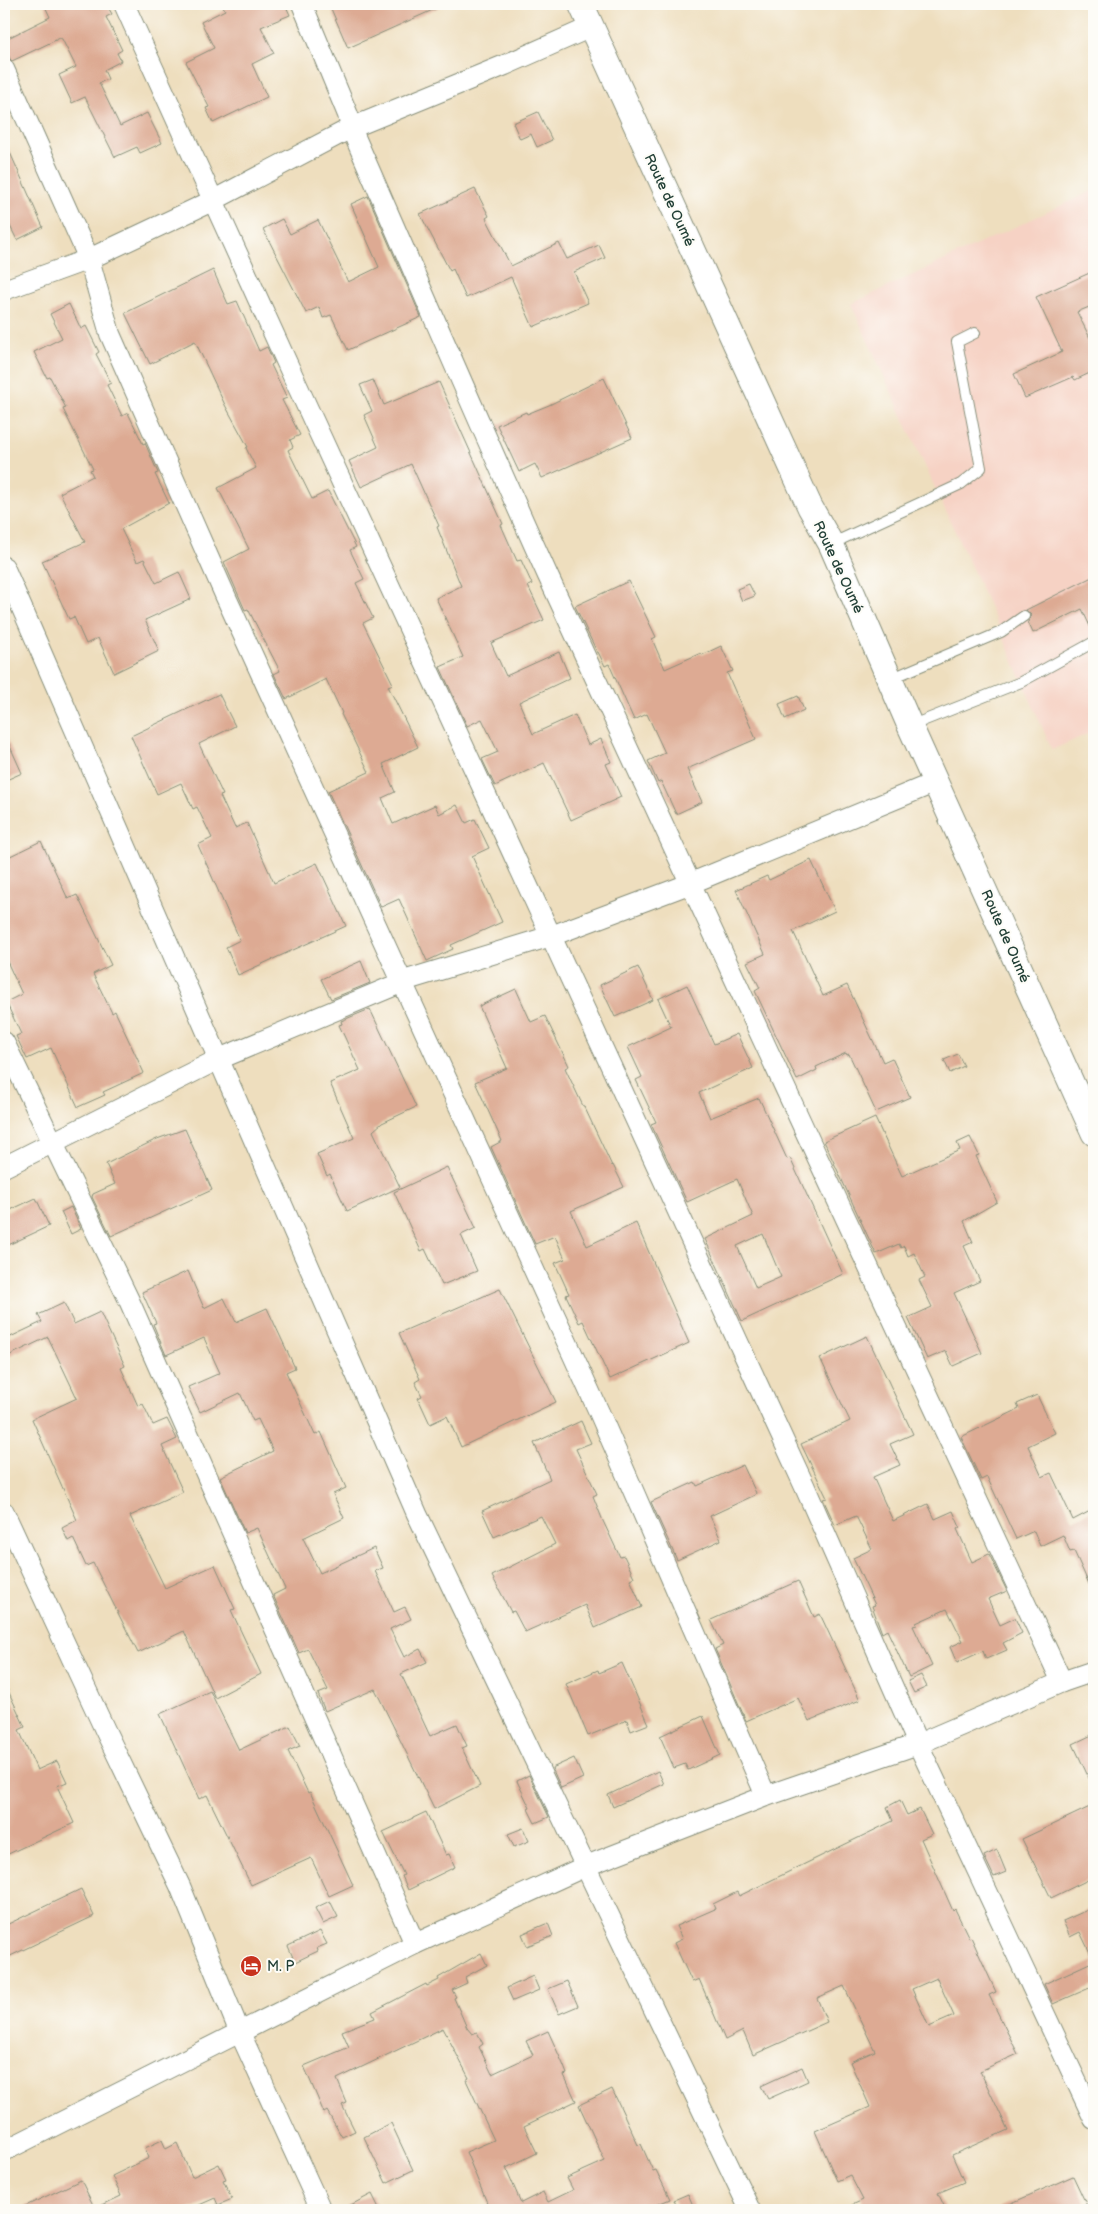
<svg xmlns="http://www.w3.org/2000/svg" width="1098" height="2214" font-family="'Balsamiq Sans',sans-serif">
	<rect width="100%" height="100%" fill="#fdfcf7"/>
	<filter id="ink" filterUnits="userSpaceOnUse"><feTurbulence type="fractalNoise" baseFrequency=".02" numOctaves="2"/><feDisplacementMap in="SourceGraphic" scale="10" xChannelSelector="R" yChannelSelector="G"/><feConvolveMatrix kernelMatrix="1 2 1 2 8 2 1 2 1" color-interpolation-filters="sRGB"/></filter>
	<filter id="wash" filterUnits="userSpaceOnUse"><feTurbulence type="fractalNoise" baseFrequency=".0096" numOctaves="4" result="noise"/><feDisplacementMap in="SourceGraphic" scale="20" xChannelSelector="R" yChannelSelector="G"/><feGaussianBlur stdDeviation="1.12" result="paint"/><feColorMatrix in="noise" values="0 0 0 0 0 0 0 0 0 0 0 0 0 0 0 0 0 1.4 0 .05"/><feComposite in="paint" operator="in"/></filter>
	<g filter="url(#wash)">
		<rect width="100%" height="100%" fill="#eedebe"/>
		<!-- built -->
		<path fill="#f6d2c4" d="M1094,190V731L1052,750L1001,632L851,304Z"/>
		<g id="blocks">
			<!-- building -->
			<g fill="#ddaa93" fill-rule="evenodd">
				<path d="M44,4H106L112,14L106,17L122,50L117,53L121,61L104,70L108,79L99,83L120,126L147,113L162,143L140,153L137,147L115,157L85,97L72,103L59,75L76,67L62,39L60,38L12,61L10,59L4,46V40L50,17Z"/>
				<path d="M222,4H285L290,15L261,27L274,53L252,64L267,97L213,123L206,108L209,107L186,62L214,48L201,22L225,10Z"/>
				<path d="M329,4H353L355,9L366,4H446L348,48Z"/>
				<path d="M538,112L552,140L537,147L531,134L520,139L513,123Z"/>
				<path d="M4,139L43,227L17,240L8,222L4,224Z"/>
				<path d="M475,189L489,216L486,218L511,266L559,243L567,259L599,245L605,258L574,272L588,303L533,327L511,277L466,298L453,269L450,271L420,214Z"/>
				<path d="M368,196L421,317L348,350L331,315L323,318L319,307L306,313L263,229L282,219L290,234L318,220L348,282L379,267L351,204Z"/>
				<path d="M213,270L228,304L237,301L259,351L267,347L274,363L271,365L287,398L282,400L300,435L290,440L293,447L288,450L312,499L328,491L356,547L350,550L364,579L356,583L373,618L363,623L393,684L388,686L418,747L383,764L395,792L382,798L393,824L435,805L439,814L457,805L466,823L475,819L489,848L472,856L502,922L451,945L453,949L427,961L399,899L381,907L328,791L369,772L341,714L342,713L326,679L286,699L274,674L280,671L248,609L245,610L224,562L249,549L218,488L256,468L246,448L248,447L225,405L195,341L150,364L125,313Z"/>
				<path d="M1094,271V305L1077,312L1090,338L1094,336V371L1075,380L1073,377L1025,398L1014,374L1062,352L1036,297Z"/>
				<path d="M69,304L81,329L86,326L99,352L96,354L111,383L107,385L122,416L128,413L143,444L145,443L158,473L155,474L169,503L121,529L137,562L144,559L156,583L179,572L191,599L145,620L159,651L114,673L98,638L86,644L74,617L69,619L42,561L85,542L60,493L93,476L90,470L93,469L63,409L66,408L50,377L47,378L34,352L62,338L50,314Z"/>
				<path d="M604,378L632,438L542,478L535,464L519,472L497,425L526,412L527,414L549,405Z"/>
				<path d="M373,380L384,405L439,382L503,524L501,525L517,561L521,560L532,584L528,586L544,620L491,643L506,676L559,652L570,678L519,702L533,734L575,715L588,745L601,739L611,762L606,764L621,797L571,820L544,763L495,786L482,759L498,752L482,719L467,726L440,667L463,657L436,598L461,586L437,527L439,526L411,464L361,487L349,461L378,447L364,415L372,411L360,385Z"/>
				<path d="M1094,576V635L1082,609L1033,633L1028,622L1031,615L1026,610Z"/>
				<path d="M629,581L656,637L652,639L665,669L701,653L702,655L721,646L733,671L727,673L756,739L687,769L702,802L676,814L661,781L658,783L648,761L665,753L647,714L634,720L609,664L605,666L598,652H597L575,606Z"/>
				<path d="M749,584L755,596L742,601L737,589Z"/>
				<path d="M219,694L235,726L199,744L223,795L220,796L235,828L247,823L274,883L317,863L346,926L238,975L226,947L240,940L198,845L212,838L197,807L193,809L181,783L157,794L131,736Z"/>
				<path d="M798,696L804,710L785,719L779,704Z"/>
				<path d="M4,733L22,773L4,781Z"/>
				<path d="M41,841L68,899L77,895L111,965L93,974L112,1013L115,1011L144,1073L103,1092L105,1095L78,1107L51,1048L27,1059L16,1036L21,1034L6,1002L22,994L4,955V859Z"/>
				<path d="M811,860L835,911L793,931L823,996L847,985L883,1062L892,1058L910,1097L876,1112L849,1054L847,1055L846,1053L816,1067L817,1070L797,1080L755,991L760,988L747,962L765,954L736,890L767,876L769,880Z"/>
				<path d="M361,961L370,983L331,999L321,979Z"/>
				<path d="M638,967L653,1000L615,1017L600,985Z"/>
				<path d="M687,985L714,1044L737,1034L753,1068L699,1093L710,1118L759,1098L787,1159L790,1158L843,1274L742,1321L705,1239L753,1216L737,1179L687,1202L651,1124L656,1122L636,1080L642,1077L628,1047L671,1027L658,999ZM763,1234L781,1277L756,1288L737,1246Z"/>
				<path d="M516,989L531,1022L545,1016L569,1066L565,1068L583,1106H584L612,1166L613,1165L624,1187L571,1211L587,1246L636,1223L689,1343L610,1379L583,1321L579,1323L566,1295L569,1294L555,1263L565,1259L555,1236L535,1244L491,1147L502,1141L475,1082L507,1068L479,1006Z"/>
				<path d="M370,1009L416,1107L382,1123L373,1131L400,1187L347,1211L330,1174L327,1176L317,1154L354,1138L330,1083L360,1070L339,1025L342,1024L341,1021Z"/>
				<path d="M958,1054L964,1066L950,1073L944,1060Z"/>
				<path d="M875,1118L902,1176L960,1150L957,1143L970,1137L979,1155L976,1156L997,1202L964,1221L973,1242L964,1246L980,1281L954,1293L982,1353L953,1366L946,1351L927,1359L908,1318L932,1307L919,1280L925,1277L914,1253L908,1256L904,1246L901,1248L899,1244L876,1254L824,1141Z"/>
				<path d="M185,1129L212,1190L111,1236L92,1197L93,1194L115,1184L106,1164L157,1139Z"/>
				<path d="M447,1167L476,1228L461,1235L477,1271L442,1285L425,1249L421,1251L394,1192Z"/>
				<path d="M36,1198L49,1226L4,1247V1213Z"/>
				<path d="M71,1207L81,1229L71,1234L61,1212Z"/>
				<path d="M188,1271L204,1308L224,1298L236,1322L267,1308L295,1368L286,1372L315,1435L321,1432L346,1488L333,1494L344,1518L303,1538L320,1573L374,1548L383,1568L375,1571L394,1612L405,1607L411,1619L390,1629L404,1657L420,1649L427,1662L401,1674L430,1736L457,1724L467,1746L462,1748L480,1786L434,1809L375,1689L325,1711L318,1694L328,1690L308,1649L299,1653L273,1595L285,1589L257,1528L245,1533L220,1477L273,1451L258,1419L253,1421L240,1393L200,1412L188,1387L220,1373L204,1338L166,1355L153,1324L156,1323L142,1292Z"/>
				<path d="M500,1289L556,1402L461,1447L447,1416L430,1424L418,1398L422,1396L415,1382L420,1379L399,1333Z"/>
				<path d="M64,1303L74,1324L100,1312L125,1366L121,1368L138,1406L143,1404L153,1425L167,1419L177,1439L162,1446L183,1492L130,1516L165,1588L215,1565L235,1609L231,1610L261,1674L215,1698L184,1631L138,1653L93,1563L86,1566L73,1538L68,1541L62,1528L77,1520L32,1419L77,1398L48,1337L4,1358V1340L42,1322L38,1315Z"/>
				<path d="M867,1336L913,1434L890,1444L900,1465L873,1477L893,1521L928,1504L935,1519L953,1511L960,1527L957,1529L972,1562L989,1554L1007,1591L988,1599L1000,1625L1015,1618L1022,1633L1003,1643L1007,1650L986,1659L983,1651L957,1663L950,1647L963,1641L947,1609L916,1623L917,1625L913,1626L932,1666L909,1677L887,1630L882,1633L872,1606L875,1605L853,1558L872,1549L856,1516L835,1525L823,1499L827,1498L801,1444L850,1421L820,1358Z"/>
				<path d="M1037,1395L1055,1433L1028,1446L1042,1477L1051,1473L1073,1520L1094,1509V1595L1074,1551L1070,1552L1063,1535L1040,1546L1034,1531L1016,1539L987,1477L981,1480L961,1437L1019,1409L1017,1404Z"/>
				<path d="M581,1421L591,1443L576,1449L597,1494L593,1496L603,1521L620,1557L624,1556L634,1577L630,1579L642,1607L595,1628L585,1605L525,1632L514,1611L511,1612L492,1576L555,1544L541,1516L494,1537L482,1511L550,1479L534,1443Z"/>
				<path d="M743,1465L756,1493L755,1495L710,1516L721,1540L677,1560L651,1502L695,1482L697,1486Z"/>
				<path d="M798,1581L814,1617L820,1614L860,1700L809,1721L798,1698L746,1721L715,1649L723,1645L711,1620Z"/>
				<path d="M622,1663L649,1724L631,1731L627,1720L588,1736L566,1684L598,1670L599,1673Z"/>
				<path d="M921,1675L927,1687L914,1693L908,1681Z"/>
				<path d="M4,1682L25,1727L19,1730L37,1770L57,1761L67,1782L57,1786L74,1823L4,1856Z"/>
				<path d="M210,1691L239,1750L290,1726L300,1746L288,1751L308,1793L310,1792L353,1885L329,1896L311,1858L251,1885L207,1795L199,1799L160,1714Z"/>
				<path d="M703,1716L720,1755L688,1770L685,1764L674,1768L660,1736Z"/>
				<path d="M1094,1734V1789L1073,1744Z"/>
				<path d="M574,1758L583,1778L561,1788L552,1768Z"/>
				<path d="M658,1771L664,1784L613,1807L608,1795Z"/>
				<path d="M529,1775L549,1817L535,1823L528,1809L530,1808L517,1781Z"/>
				<path d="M900,1800L907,1815L920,1809L932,1834L921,1839L953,1911L955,1909L969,1938L971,1937L996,1992L989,1995L1018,2054L980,2071L1008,2130L952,2155L964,2182L938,2193L946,2210H841L863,2200L850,2175L837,2181L815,2131L870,2107L850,2062L875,2051L844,1986L817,1998L827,2022L753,2055L743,2031L725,2040L699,1979L692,1982L674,1943L682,1939L676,1926L715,1909L713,1904L737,1892L739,1896L893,1821L887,1807ZM937,1978L954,2016L929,2027L912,1989Z"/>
				<path d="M1094,1805V1877L1051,1898L1022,1839Z"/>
				<path d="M426,1812L446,1855L449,1854L455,1867L408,1890L402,1876L404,1875L383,1832Z"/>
				<path d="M523,1828L529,1841L514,1847L508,1834Z"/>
				<path d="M997,1850L1006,1872L994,1877L984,1856Z"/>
				<path d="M81,1889L94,1916L4,1959V1926Z"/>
				<path d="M330,1901L338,1917L323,1924L315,1908Z"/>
				<path d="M1094,1907V1986L1053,2004L1044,1984L1094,1961L1080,1932L1070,1937L1063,1921Z"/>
				<path d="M548,1923L553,1936L527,1946L522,1934Z"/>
				<path d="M320,1931L327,1944L317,1948L318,1951L295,1962L288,1946Z"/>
				<path d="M481,1953L487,1965L465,1977L467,1983L452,1990L456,1997L454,1998L467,2028L472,2034L477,2032L483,2044L479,2047L492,2074L533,2055L526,2041L548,2031L563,2064L567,2074L564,2075L576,2101L524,2126L537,2153L506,2168L521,2203L543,2192L548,2202L573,2190L567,2178L605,2161L579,2105L612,2089L638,2145L641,2144L653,2171L656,2170L670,2199L644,2210H490L466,2152L494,2140L466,2080L469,2078L443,2028L337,2079L347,2103L342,2105L355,2131L342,2137L327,2111L324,2113L304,2066L349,2047L342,2031L375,2018L372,2012L426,1984L427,1986L439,1980L438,1978Z"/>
				<path d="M533,1976L539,1990L513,2001L507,1988Z"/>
				<path d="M567,1981L578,2006L559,2014L548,1989Z"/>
				<path d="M802,2067L808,2081L768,2099L761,2086Z"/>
				<path d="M391,2123L413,2170L386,2183L364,2137Z"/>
				<path d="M162,2140L166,2149L177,2143L192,2177L219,2164L226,2179L223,2180L232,2199L218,2205L215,2198L188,2210H92L121,2196L112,2176L149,2158L145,2148Z"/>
				<path d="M1073,2176L1089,2210H996Z"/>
				<path d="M81,2180L93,2205L83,2210H17Z"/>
				<path d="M372,2194L380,2210H341Z"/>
				<path d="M688,2194L695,2210H678L674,2200Z"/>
			</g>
		</g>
	</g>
	<g filter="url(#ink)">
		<use href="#blocks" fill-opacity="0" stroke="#868e79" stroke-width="1"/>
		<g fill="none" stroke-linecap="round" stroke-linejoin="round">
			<!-- service casing -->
			<g stroke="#868e79" stroke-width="12">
				<g id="service">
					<path d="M831,544L961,484L981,468L957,342L975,333"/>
					<path d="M890,679L1001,632L1024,616"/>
					<path d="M910,726L1021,682L1094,642"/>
				</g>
			</g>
			<!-- minor casing -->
			<g stroke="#868e79" stroke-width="22">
				<g id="minor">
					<path d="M124,4L297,385L804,1485L918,1744L1094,2119"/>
					<path d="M302,4L348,115L351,128C417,278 481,428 548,576C717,946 891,1313 1062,1682"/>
					<path d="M4,69L89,259L110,334L225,595L599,1412L766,1796"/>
					<path d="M4,290L89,259L212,201L351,128L505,65L591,27"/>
					<path d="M4,567L417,1514L750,2210"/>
					<path d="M4,1042L128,1298L415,1944"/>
					<path d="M4,1167L219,1059L410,979L551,936L689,884L936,782"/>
					<path d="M4,1512L105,1730L180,1886L240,2033L321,2210"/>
					<path d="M4,2151L415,1944L586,1866L766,1796L918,1744L1062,1682L1094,1671"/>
				</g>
			</g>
			<!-- tertiary casing -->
			<g stroke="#868e79" stroke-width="27">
				<path id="tertiary" d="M581,4L810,507L831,544L910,726L1094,1133"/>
			</g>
			<!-- service -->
			<use href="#service" stroke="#fff" stroke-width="10"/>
			<!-- minor -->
			<use href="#minor" stroke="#fff" stroke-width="20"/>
			<!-- tertiary -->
			<use href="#tertiary" stroke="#fff" stroke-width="25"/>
		</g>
	</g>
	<!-- icons -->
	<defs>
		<g id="hotel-disc" transform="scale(1.125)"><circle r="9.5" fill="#c8321e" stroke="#fdfcf7"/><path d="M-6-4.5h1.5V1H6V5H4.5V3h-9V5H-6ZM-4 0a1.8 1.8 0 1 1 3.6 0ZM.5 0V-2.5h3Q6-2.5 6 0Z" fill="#fff"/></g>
	</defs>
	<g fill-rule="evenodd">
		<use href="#hotel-disc" x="251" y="1966"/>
	</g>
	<g text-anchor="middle" stroke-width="4" stroke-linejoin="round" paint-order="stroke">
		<!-- street labels -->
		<g font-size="14" fill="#1f3d34" stroke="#fdfcf7">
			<text transform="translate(670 200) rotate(65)" y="5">Route de Oumé</text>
			<text transform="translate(839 567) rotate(65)" y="5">Route de Oumé</text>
			<text transform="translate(1006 936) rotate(66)" y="5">Route de Oumé</text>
		</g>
		<!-- poi labels -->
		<g font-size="14" fill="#1f3d34" stroke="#fdfcf7" text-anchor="start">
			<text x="267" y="1971">M. P</text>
		</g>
	</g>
	<!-- margin -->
	<rect width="1098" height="2214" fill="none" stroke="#fdfcf7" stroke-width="20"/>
</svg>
